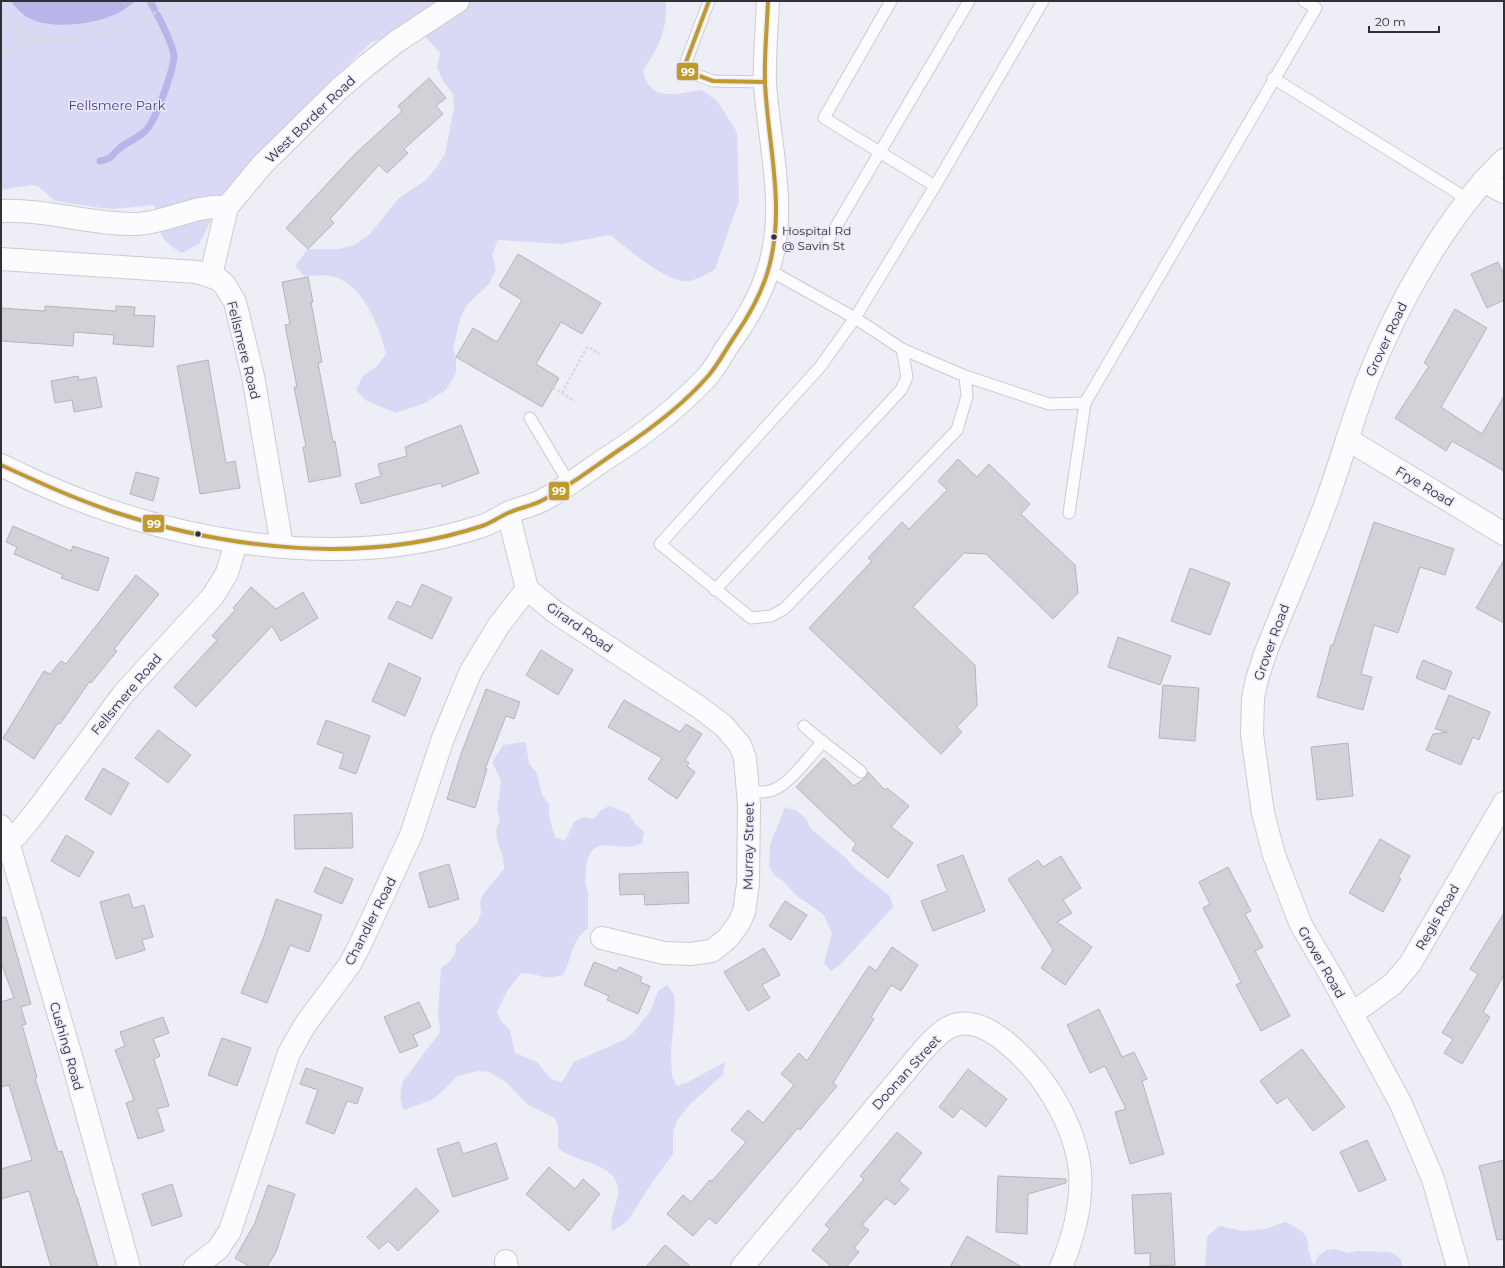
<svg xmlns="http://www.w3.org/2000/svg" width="1505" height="1268" font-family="Montserrat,sans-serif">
	<rect width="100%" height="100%" fill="#eeeef7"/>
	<!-- green -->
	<g fill="#dad9f5">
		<path d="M1,1H666C667,31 660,45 643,70C649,104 677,93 702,90L717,101L737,132L739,201L715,269C707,275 691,283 681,281C657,275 630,250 610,235L561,244L498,240L492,255L496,270L489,284L467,305L460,319L453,349L456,357V373L446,390L425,403L396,413L367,401L356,390L363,376L376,367L386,354C380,328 365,289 338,278C328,274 316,275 305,277L295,266L308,249H339L354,245L369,235L399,198L426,180L436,168L445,154L454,108L453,94L444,82L437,68L440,53L417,28L372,42L314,97L262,165L218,206L200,243L182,253C153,236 164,232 154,205L114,209L101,208L61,202L54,200L39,187L32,185L1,190Z"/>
		<path d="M526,742L529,764L537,773L542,795L549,804V816L555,837L565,841L574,822L583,817L594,819L600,811L609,806L629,814L635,824L644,832L642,843L631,847L601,845L592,850L587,860L585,882L588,894V928C570,942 573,957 563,975C556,976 548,979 540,976C533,974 529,973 521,973L507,991L497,1012L502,1022L510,1030L515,1053L537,1062L551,1079L562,1082L574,1062L624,1040L632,1034L651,1010L658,991L667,985L674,995L675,1006L671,1054L672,1076L677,1086L688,1082L725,1062L723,1075L690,1104L677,1121L673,1131V1154L653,1181L629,1219L621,1226L612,1231C609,1214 619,1203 618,1189C616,1162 576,1164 558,1148V1128L555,1118L527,1104L506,1082L489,1072L478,1071L458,1076L434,1099L404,1110C399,1100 400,1092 403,1081L440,1032L438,1011L441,968L449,962L455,954L456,944L478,922L481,912L480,902L484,893L504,869L503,858L497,840L496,830L500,821L497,811L501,780L492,762L503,745Z"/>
		<path d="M785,807L797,811L806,819L811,829L847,859L854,868L890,896L893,907L840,965L831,971L824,963L832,933L823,914L797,896L783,881L774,875L769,866L770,845Z"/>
		<path d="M1285,1222C1319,1237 1301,1240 1314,1265L1318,1256L1326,1250L1336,1249L1347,1253L1357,1251L1390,1252L1400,1258L1403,1267H1205L1207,1237L1219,1226L1244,1231L1265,1229Z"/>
	</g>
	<!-- water -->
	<path fill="#b9b5e8" d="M11,1H136C130,5 124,10 118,13C97,24 53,30 31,19C23,16 16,8 11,1Z"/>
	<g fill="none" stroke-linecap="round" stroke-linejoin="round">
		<!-- stream -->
		<path stroke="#b9b5e8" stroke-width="7" d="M100,161C113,159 111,155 120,148C128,141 140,138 147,129C156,119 173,71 174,57C174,46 156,12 150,1"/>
	</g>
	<!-- building -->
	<g fill="#d1d1d8" stroke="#b4b4ba">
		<path d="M429,78L446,98L436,106L443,114L404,149L408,153L387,173L379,165L330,219L334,223L308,249L286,228L355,154L402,111L398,106Z"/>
		<path d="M518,254L601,303L582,334L561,322L536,364L559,378L542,407L456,357L473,328L497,342L522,300L499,286Z"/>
		<path d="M1498,262L1504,275V300L1487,308L1471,274Z"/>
		<path d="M308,277L313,302H311L322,362L318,363L333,442L335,441L341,476L309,482L303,447H306L294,387H297L285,325L290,324L282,282Z"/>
		<path d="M45,306L116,311V306L135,307L134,315L155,316L153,347L113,344L114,335L74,332L73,346L1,341V308L45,311Z"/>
		<path d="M1455,309L1487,328L1441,407L1482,434L1504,396V471L1452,441L1446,451L1395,418L1429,366L1424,363Z"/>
		<path d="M208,360L226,463L235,461L240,488L200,494L177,366Z"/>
		<path d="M78,376L79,380L96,377L102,407L74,412L72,400L55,403L51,381Z"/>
		<path d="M461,425L479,473L442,487L441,483L361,504L355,484L381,476L378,464L407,456L405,447Z"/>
		<path d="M958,459L977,477L989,464L1030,504L1021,514L1075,565L1078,593L1053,619L986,554L964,553L913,607L975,665L977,706L957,727L962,732L941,754L809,628L872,561L868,558L902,522L909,529L947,490L938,481Z"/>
		<path d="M136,472L159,478L153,501L130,494Z"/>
		<path d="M1374,522L1454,549L1445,575L1420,567L1398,633L1374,625L1361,674L1372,677L1363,710L1317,697L1331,645H1333Z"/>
		<path d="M13,526L71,551L73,546L109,558L98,591L61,578L63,575L14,554L17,547L6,542Z"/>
		<path d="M1504,560V623L1476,608Z"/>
		<path d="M1190,568L1230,583L1210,635L1171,621Z"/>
		<path d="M136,575L159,594L114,649L117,651L91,683L90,681L60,724L58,723L34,759L3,738L44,671L50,674L61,661L66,664Z"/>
		<path d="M422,584L452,598L432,639L388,618L397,601L411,607Z"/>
		<path d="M251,587L276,609L303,592L318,618L281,641L272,626L196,707L174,687L217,640L212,636L235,610L233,608Z"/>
		<path d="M1118,637L1171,656L1160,685L1108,667Z"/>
		<path d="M541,650L573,670L558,695L526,675Z"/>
		<path d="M1423,660L1452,672L1445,690L1416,678Z"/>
		<path d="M389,663L421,678L405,716L372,701Z"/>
		<path d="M1163,685L1199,688L1195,741L1159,738Z"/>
		<path d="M486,689L520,702L514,719L506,716L485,769H487L475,808L447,799L461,754Z"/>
		<path d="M1449,695L1490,712L1479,740L1473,737L1461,765L1426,750L1433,734L1447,732L1435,729Z"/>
		<path d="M624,700L680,732L686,724L702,734L685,760L689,763L687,766L695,772L677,799L648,779L662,758L608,727Z"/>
		<path d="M326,720L370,736L356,774L339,768L344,754L317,744Z"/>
		<path d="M158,730L191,755L168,783L135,758Z"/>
		<path d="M1348,743L1353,796L1317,800L1311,747Z"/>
		<path d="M824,758L854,786L866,777L868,772L885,790L887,788L909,806L891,827L913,843L888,878L852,850L856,844L796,787Z"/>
		<path d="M103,768L129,783L111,815L85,799Z"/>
		<path d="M352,813L353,848L295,849L294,815Z"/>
		<path d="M66,835L94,852L79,877L51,861Z"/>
		<path d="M1380,839L1410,856L1398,878L1401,879L1383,912L1349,893Z"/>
		<path d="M963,855L985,911L933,931L921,901L947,891L937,865Z"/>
		<path d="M1061,856L1081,888L1063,900L1072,913L1057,922L1092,947L1065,985L1041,968L1053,950L1008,879L1038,860L1043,867Z"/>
		<path d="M449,864L459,899L429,908L419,873Z"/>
		<path d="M325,867L353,879L342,904L314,892Z"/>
		<path d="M1228,867L1251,911L1245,914L1263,947L1255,951L1290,1016L1261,1031L1236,985L1241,982L1203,908L1210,904L1199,882Z"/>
		<path d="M688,872L689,903L645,905L644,894L620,895L619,874Z"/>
		<path d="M129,894L133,908L144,905L153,937L142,940L145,950L116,959L100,902Z"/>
		<path d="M276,899L322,915L309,952L290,945L267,1003L241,993L264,936Z"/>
		<path d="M785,901L807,915L791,940L769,926Z"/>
		<path d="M1504,913V975L1483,1012L1490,1017L1462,1064L1444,1053L1453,1039L1442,1033L1478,974L1470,969Z"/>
		<path d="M6,917L31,1004L21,1007L26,1024L22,1025L37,1077L35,1078L58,1152L62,1151L76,1197H77L98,1267H51L29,1191L1,1199V1169L32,1160L9,1085L1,1087V1002L14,998L1,963V918Z"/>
		<path d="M892,947L918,965L901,991L891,985L871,1017L874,1019L833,1083L837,1086L800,1130L798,1128L716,1224L709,1218L693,1236L667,1214L683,1195L691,1202L710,1180L712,1181L746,1142L731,1130L748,1110L763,1123L794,1085L781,1074L799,1053L807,1061L869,966L876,971Z"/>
		<path d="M764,948L780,975L762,985L770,998L748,1011L724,972Z"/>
		<path d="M594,962L617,971L619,967L642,977L640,982L650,986L638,1014L607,1000L609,996L584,985Z"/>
		<path d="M419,1002L431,1027L413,1035L418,1046L400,1053L384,1017Z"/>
		<path d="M1099,1009L1122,1057L1134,1052L1147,1079L1142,1081L1164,1154L1130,1164L1115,1112L1126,1109L1105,1066L1090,1073L1067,1025Z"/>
		<path d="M163,1017L169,1033L153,1039L160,1056L154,1059L169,1106L157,1109L164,1131L138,1139L126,1103L134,1100L115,1050L125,1046L120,1032Z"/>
		<path d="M222,1038L251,1048L237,1086L208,1075Z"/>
		<path d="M1302,1049L1345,1107L1313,1131L1287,1097L1277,1104L1260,1081Z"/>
		<path d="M306,1068L363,1088L357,1104L347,1101L334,1134L306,1123L318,1090L300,1084Z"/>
		<path d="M968,1069L1007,1099L986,1127L961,1108L953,1118L939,1107Z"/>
		<path d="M897,1132L922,1153L899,1181L909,1189L895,1205L886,1198L862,1225L869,1230L854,1248L859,1252L846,1267H832L812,1250L830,1229L825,1225L864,1179L860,1176Z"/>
		<path d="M1367,1140L1386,1180L1359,1192L1340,1152Z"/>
		<path d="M459,1142L463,1154L496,1143L508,1179L453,1197L437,1149Z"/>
		<path d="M1504,1160V1239L1497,1240L1479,1166Z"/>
		<path d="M549,1167L575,1189L583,1179L600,1194L569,1231L526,1194Z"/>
		<path d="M998,1176L1066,1179V1183L1028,1194L1027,1234L996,1232Z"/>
		<path d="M172,1184L182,1216L152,1226L142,1194Z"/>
		<path d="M268,1185L295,1194L276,1252L267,1267H250L235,1258L255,1223Z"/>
		<path d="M416,1188L439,1211L398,1251L388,1241L379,1249L367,1237Z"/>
		<path d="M1171,1193L1175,1265L1150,1266V1253L1135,1254L1132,1195Z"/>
		<path d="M967,1236L1022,1267H950Z"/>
		<path d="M665,1245L691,1267H646Z"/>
	</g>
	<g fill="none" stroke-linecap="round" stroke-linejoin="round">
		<!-- lane casing -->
		<g stroke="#cbcbd2" stroke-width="13">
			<g id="lane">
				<path d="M709,1L683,70L713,81L765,82"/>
				<path d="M891,1L824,118L935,186L855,318L820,367L660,544L751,618L771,616L784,609L957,430L967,396L965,376"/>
				<path d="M1273,78L1469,200"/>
				<path d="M935,186L1043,1"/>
				<path d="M828,240L969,1"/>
				<path d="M769,270L855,318L902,349L965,376L1049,404L1085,403L1069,513"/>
				<path d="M1085,403L1316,8L1304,1"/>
				<path d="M530,418L569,483"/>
				<path d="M715,590L901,390L907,377L902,349"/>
				<path d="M804,726C822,743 843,756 861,772"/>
				<path d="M749,792C756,792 766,793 773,790C790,784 809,756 822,743"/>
			</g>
		</g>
		<!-- street casing -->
		<g stroke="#cbcbd2" stroke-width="24">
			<g id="street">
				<path d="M1483,181L1504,192"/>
				<path d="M1,211C47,209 91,225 138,224C168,222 196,204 227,207"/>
				<path d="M1,259L197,272L218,279L224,284L235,302L253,376L282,546"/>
				<path d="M211,275L227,207L262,165L338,90L367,65L396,42L458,1"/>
				<path d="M1347,439L1504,534"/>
				<path d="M508,513L527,589L555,612L699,707L724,726L740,745L745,758L749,805L748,884L744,912L739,923L728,938L712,951L690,954L664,953L602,938"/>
				<path d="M1,826L8,842L73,1063L129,1267"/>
				<path d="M8,842L17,835L38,809L124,693L213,596L227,573L236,543"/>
				<path d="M1352,1014L1393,984L1410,964L1504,803"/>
				<path d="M506,1261L507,1267"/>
				<path d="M195,1267L218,1249L230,1231L289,1053L305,1025L350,964L360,945L411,835L443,738L471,671L499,625L527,589"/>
				<path d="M742,1267L925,1048C935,1038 945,1026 959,1024C993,1018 1037,1070 1052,1095C1065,1116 1075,1139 1079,1163C1084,1199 1075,1234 1061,1267"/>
				<path d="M1458,1267L1433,1179L1401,1104L1333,979L1301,925L1274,855L1263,813L1252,734L1253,698L1257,679L1265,654C1286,601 1309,550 1328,497C1342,458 1353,418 1368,379C1397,305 1446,216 1504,160"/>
			</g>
		</g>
		<!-- secondary casing -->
		<g stroke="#cbcbd2" stroke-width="24">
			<path id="secondary" d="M1,465C143,537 328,577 482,526C491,523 500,517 508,513C519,508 531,506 541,501C565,489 588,470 610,456C643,435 677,408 705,379C713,371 719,360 725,350C742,326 758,302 767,274C789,210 769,147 765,83C764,56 767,28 768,1"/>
		</g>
		<!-- path -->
		<g stroke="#dadadc" stroke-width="2.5" stroke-dasharray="3 2" stroke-linecap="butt">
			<path d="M1,12L18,29L39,39"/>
			<path d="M1,53L39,39L51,41L85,39L119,30L144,19L176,1"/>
			<path d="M553,388L575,401"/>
			<path d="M562,393L587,347L600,354"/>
		</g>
		<!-- lane -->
		<use href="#lane" stroke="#fcfcfe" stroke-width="11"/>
		<!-- street -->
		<use href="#street" stroke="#fcfcfe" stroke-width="22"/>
		<!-- secondary -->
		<use href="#secondary" stroke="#fcfcfe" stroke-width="22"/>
		<!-- bus-1 casing -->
		<g stroke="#eaeafb" stroke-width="7">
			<g id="bus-1">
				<path d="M709,1L683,70L713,81L765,82"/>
				<path d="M1,465C38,482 75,499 114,512C231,550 364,565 482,526C491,523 499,517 508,513C519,508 531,506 541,501C569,487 594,467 619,450C651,429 684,404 709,375C719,363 726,349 735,336C748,317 760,296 767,274C787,210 768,147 765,83C764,56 767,28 768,1"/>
			</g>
		</g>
		<!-- bus-1 -->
		<use href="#bus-1" stroke="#c19a2f" stroke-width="4"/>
	</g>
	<!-- markers -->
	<g fill="#303037" stroke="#eaeafb" stroke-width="1.5">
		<circle cx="774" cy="237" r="3.5"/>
		<circle cx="198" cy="534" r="3.5"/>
	</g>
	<g text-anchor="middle" stroke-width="3" stroke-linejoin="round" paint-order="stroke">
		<!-- bus labels -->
		<g font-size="12" fill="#303037" stroke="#eaeafb" text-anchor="start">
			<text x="782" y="235">Hospital Rd<tspan x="782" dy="15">@ Savin St</tspan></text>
		</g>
		<!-- park labels -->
		<g font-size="13" fill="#4a3d8f" stroke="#eaeafb">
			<text x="117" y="110">Fellsmere Park</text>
		</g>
		<!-- street labels -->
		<g font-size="13" fill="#303037" stroke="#eaeafb">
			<text transform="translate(310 119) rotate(-44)" y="5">West Border Road</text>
			<text transform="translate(1386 339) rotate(-65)" y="5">Grover Road</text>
			<text transform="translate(244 350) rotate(76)" y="5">Fellsmere Road</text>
			<text transform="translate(1425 486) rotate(31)" y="5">Frye Road</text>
			<text transform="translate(580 627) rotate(35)" y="5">Girard Road</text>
			<text transform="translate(1271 642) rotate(-70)" y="5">Grover Road</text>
			<text transform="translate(126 694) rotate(-50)" y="5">Fellsmere Road</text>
			<text transform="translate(748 846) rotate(-89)" y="5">Murray Street</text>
			<text transform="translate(1437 917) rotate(-60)" y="5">Regis Road</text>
			<text transform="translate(370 921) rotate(-63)" y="5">Chandler Road</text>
			<text transform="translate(1322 962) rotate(60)" y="5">Grover Road</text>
			<text transform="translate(67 1046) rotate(74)" y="5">Cushing Road</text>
			<text transform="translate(906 1072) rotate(-48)" y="5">Doonan Street</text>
		</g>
	</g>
	<g stroke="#eaeafb" stroke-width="1.5">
		<rect x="676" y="62" width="23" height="19" rx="4" fill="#c19a2f"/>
		<rect x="548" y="481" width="22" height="20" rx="4" fill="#c19a2f"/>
		<rect x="142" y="514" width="23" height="19" rx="4" fill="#c19a2f"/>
	</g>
	<g font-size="11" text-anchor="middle" font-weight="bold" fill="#fff">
		<text x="688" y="76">99</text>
		<text x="559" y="495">99</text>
		<text x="154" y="528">99</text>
	</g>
	<!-- border -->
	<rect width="1505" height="1268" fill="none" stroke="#303037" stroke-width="4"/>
	<!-- scale -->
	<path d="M1369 26v6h70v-6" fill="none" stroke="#303037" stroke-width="2"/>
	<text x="1375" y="26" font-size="12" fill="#303037" stroke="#eaeafb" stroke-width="3" paint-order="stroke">20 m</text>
</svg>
